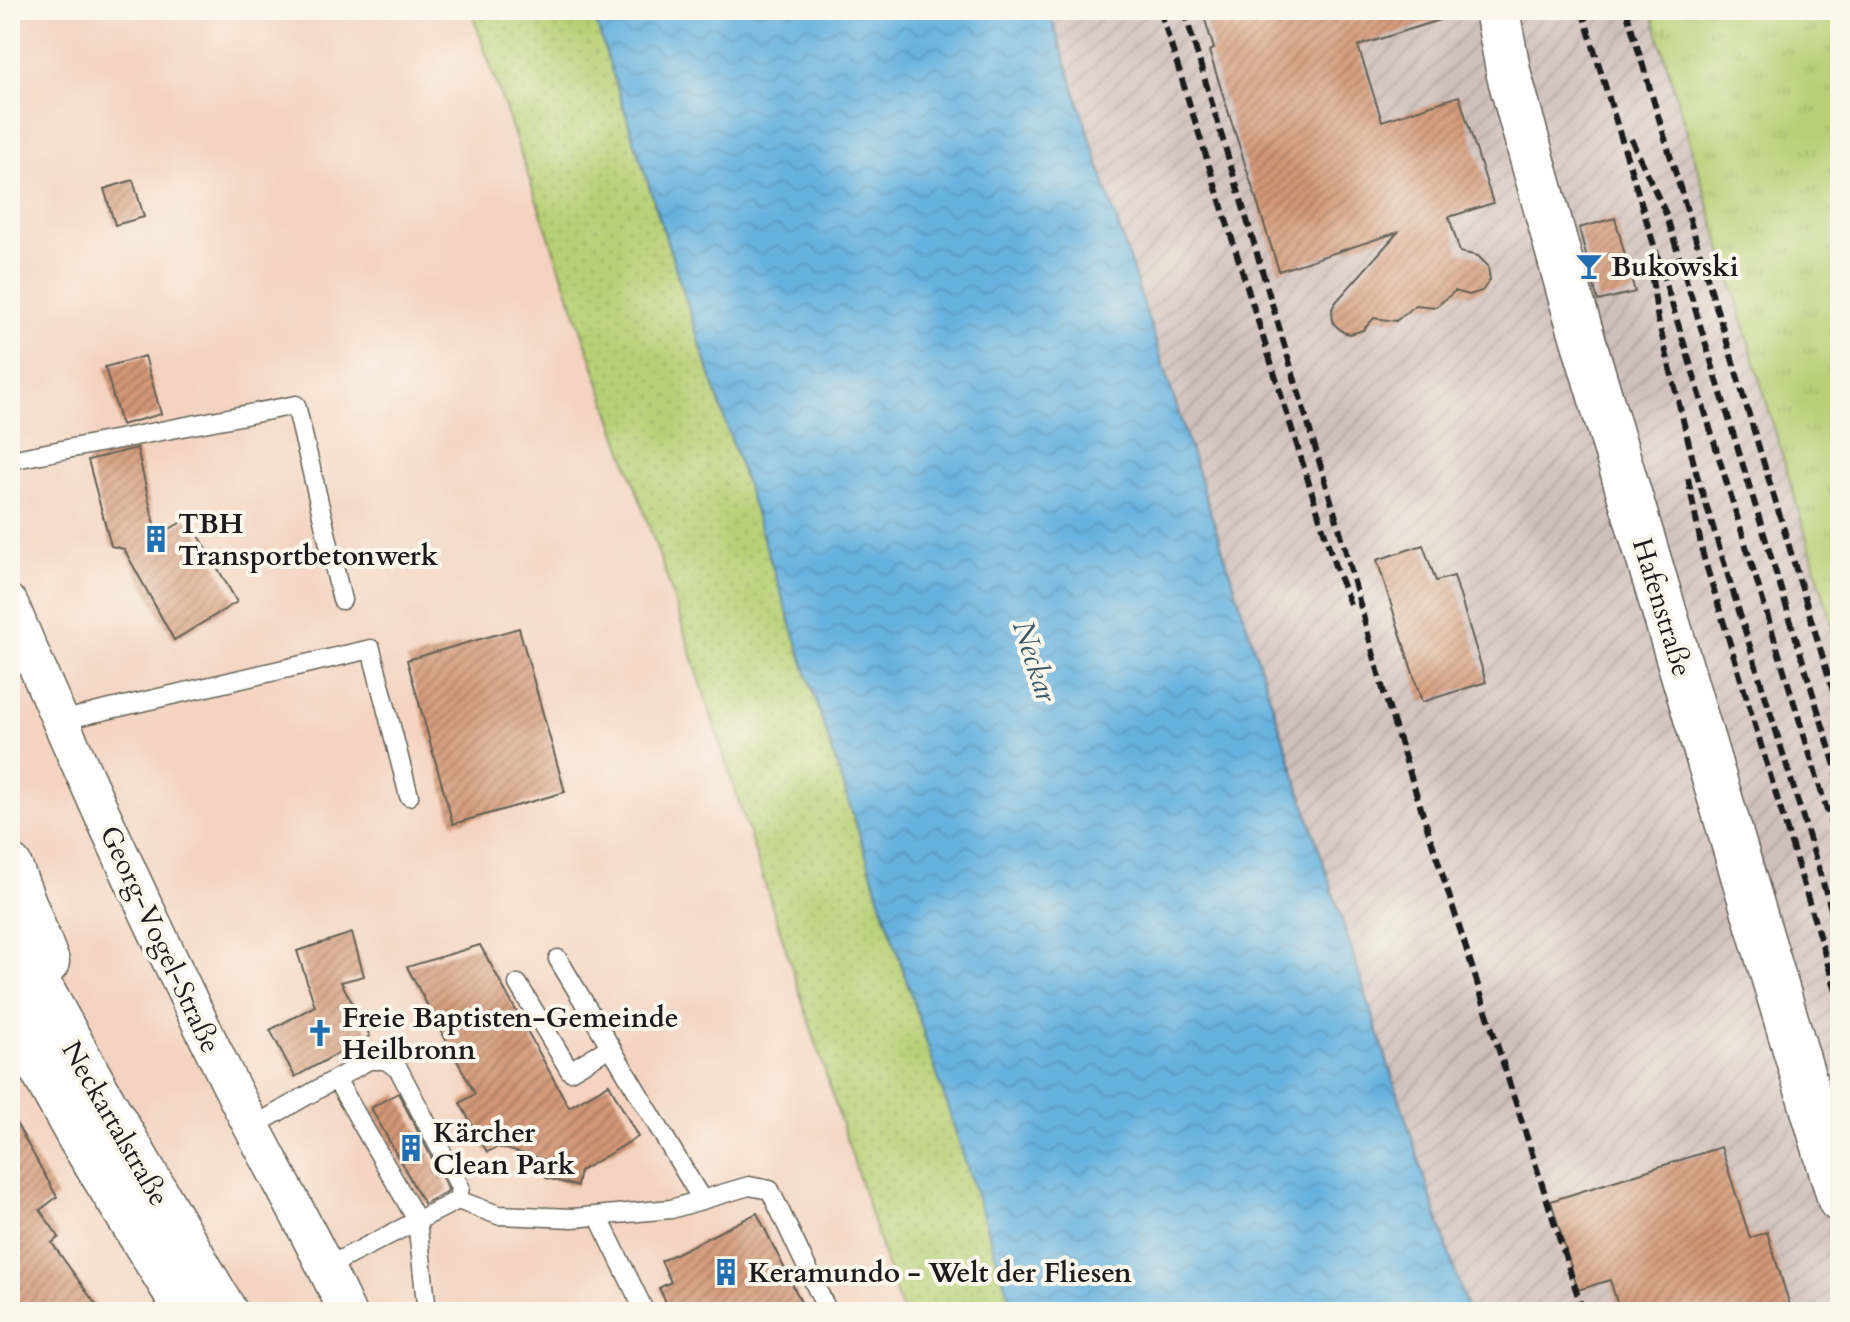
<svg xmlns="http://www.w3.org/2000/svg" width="1850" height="1322" font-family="Cardo,serif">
	<defs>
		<pattern id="industrial-furrows" width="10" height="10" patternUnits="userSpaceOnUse" patternTransform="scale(2)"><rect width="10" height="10" fill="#d0c0bc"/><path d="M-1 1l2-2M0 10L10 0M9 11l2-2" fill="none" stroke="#b2a4a1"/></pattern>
		<pattern id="grass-dots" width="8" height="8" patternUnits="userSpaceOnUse" patternTransform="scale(2)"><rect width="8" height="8" fill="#b7d076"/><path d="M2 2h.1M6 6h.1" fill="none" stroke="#9db266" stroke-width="1.8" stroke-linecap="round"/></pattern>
		<pattern id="park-tufts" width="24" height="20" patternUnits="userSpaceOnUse" patternTransform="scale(2)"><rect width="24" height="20" fill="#b7d076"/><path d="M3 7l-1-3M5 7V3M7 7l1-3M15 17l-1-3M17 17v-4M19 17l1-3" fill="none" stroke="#9db266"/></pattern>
		<pattern id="water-waves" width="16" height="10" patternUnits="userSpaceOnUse" patternTransform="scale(2)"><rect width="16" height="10" fill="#66b2df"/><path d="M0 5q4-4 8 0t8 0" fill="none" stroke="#5898bf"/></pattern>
		<pattern id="building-hatch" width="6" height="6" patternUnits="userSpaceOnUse" patternTransform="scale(2)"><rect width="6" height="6" fill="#d29776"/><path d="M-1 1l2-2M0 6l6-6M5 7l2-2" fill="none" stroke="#aa7a60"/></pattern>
	</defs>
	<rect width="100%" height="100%" fill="#fbf7ec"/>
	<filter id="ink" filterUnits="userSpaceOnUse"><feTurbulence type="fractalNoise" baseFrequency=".0125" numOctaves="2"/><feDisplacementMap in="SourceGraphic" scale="16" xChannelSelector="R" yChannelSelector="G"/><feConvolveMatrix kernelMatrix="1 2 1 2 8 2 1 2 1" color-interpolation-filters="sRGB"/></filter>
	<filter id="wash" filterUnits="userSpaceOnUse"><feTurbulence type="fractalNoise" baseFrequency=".006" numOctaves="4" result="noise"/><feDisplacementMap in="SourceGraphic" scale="32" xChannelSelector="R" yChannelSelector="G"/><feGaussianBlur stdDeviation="1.8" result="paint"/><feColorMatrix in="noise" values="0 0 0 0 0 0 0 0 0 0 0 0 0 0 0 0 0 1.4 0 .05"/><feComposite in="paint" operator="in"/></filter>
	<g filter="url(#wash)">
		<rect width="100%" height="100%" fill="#eae1bf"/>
		<!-- built -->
		<path fill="#f4d3c0" d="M10,10H471L669,584L902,1312H10Z"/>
		<!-- industrial -->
		<path fill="url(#industrial-furrows)" d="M1049,10H1651L1840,651V1312H1468Z"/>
		<!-- grass -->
		<path fill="url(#grass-dots)" stroke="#6a7649" stroke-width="2" d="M471,10H592L1014,1312H902L669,584Z"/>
		<!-- park -->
		<path fill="url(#park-tufts)" stroke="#6a7649" stroke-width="2" d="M1651,10H1840V651Z"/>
		<!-- water -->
		<path fill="url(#water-waves)" stroke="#41677e" stroke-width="2" d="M592,10H1049L1468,1312H1014Z"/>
		<g id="blocks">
			<!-- building -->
			<g fill="url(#building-hatch)">
				<path d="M1202,10H1346L1348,17L1370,10H1454L1455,15L1358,46L1382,121L1459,96L1493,203L1449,217L1460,252L1478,256L1488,266L1490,280L1482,291L1469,295L1455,291L1436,307L1415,305L1396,321L1374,318L1363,330L1350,334L1343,332L1333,323L1332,309L1335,303L1398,232L1279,271L1209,51L1214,49Z"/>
				<path d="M133,180L144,217L115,225L104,189Z"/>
				<path d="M1615,218L1635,292L1598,301L1579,228Z"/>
				<path d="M145,356L161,414L121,425L105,367Z"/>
				<path d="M137,448L157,536L189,518L237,602L174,640L124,549L111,546L88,460Z"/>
				<path d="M1423,545L1436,581L1454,576L1486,682L1422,702L1377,560Z"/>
				<path d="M519,628L565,792L453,824L407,660Z"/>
				<path d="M352,933L364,976L341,982L370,1036L295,1077L270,1030L315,1006L297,951Z"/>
				<path d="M480,945L569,1107L609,1084L638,1137L580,1171L577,1186L546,1178L550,1161L498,1147L487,1152L460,1103L475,1094L407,967Z"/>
				<path d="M398,1093L448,1189L447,1192L424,1204L371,1108Z"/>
				<path d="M10,1112L57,1197L40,1210L59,1237L52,1243L101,1312H10Z"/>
				<path d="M1721,1147L1750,1238L1767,1232L1792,1312H1620L1610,1280L1578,1290L1551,1201Z"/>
				<path d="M757,1213L806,1312H687L682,1303L670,1310L659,1288L671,1282L661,1261Z"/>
			</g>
		</g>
	</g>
	<g filter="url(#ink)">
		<use href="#blocks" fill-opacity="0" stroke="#646155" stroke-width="2"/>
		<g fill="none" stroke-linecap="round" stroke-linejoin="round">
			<!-- lane casing -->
			<g stroke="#646155" stroke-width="21">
				<g id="lane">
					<path d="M10,460L296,405L342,600"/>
					<path d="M59,721L371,649L409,796"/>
					<path d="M558,959L702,1200"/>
					<path d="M518,984L570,1071L610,1047"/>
					<path d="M336,1079L417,1220L427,1312"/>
					<path d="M252,1127L369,1060H386L399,1070L460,1187L458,1200L326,1267"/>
					<path d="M458,1200L498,1215L573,1218L671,1209L749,1186L770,1190L828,1312"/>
					<path d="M598,1216L645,1312"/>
				</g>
			</g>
			<!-- street casing -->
			<g stroke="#646155" stroke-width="39">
				<path id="street" d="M10,604C77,763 149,919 225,1074C264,1154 310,1231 347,1312"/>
			</g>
			<!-- secondary casing -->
			<g stroke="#646155" stroke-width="47">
				<path id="secondary" d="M1497,10L1509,75L1571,299L1840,1200"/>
			</g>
			<!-- primary casing -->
			<g stroke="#646155" stroke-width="47">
				<g id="primary">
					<path d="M10,867L47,962"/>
					<path d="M10,932L101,1098L225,1312"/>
					<path d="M10,1012L80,1138L188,1312"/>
				</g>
			</g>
			<!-- lane -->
			<use href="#lane" stroke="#fff" stroke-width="18"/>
			<!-- street -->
			<use href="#street" stroke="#fff" stroke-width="36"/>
			<!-- secondary -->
			<use href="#secondary" stroke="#fff" stroke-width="44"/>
			<!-- primary -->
			<use href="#primary" stroke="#fff" stroke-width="44"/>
			<!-- rail -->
			<g stroke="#1c1c1c" stroke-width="6" stroke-dasharray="12 6" stroke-linecap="butt">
				<path d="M1160,10L1335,566L1350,604"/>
				<path d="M1184,10L1341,534L1384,693L1583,1312"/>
				<path d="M1582,10L1840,853"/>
				<path d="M1626,10L1840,714"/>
				<path d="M1631,139L1666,214L1840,782"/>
				<path d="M1649,259L1658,320L1696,472L1840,938"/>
				<path d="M1688,478L1703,555L1840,1004"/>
			</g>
		</g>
	</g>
	<!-- icons -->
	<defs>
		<g id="bar-bare" transform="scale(2.16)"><path d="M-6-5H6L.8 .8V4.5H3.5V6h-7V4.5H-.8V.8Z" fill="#1f6fb2" stroke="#fbf7ec" stroke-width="2.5" paint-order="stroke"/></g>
		<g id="building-bare" transform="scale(2.16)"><path d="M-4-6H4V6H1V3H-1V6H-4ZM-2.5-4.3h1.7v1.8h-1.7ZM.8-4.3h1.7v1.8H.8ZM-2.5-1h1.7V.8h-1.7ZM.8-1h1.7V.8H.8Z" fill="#1f6fb2" stroke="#fbf7ec" stroke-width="2.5" paint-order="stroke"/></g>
		<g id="church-bare" transform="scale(2.16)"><path d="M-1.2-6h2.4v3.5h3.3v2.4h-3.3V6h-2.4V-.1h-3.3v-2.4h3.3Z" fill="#1f6fb2" stroke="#fbf7ec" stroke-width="2.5" paint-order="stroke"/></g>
	</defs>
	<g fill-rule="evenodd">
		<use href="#bar-bare" x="1589" y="266"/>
		<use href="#building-bare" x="156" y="539"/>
		<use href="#church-bare" x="320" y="1033"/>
		<use href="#building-bare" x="411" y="1148"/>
		<use href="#building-bare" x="726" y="1272"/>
	</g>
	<g text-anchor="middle" stroke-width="8" stroke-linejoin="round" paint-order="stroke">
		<!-- poi labels -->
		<g font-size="28" font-weight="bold" fill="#1c1c1c" stroke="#fbf7ec" text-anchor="start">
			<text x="1611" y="276">Bukowski</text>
			<text x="178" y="533">TBH<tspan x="178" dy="32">Transportbetonwerk</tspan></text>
			<text x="342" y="1027">Freie Baptisten-Gemeinde<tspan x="342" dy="32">Heilbronn</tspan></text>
			<text x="433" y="1142">Kärcher<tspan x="433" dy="32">Clean Park</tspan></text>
			<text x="748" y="1282">Keramundo - Welt der Fliesen</text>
		</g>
		<!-- street labels -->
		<g font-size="28" fill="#1c1c1c" stroke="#fbf7ec">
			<text transform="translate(1663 607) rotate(73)" y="10">Hafenstraße</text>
			<text transform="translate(161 939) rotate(65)" y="10">Georg-Vogel-Straße</text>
			<text transform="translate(116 1123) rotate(60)" y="10">Neckartalstraße</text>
		</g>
		<!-- water labels -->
		<g font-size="30" font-style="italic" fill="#3a586a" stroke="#fbf7ec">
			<text transform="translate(1035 661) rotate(72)" y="10">Neckar</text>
		</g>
	</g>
	<!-- margin -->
	<rect width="1850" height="1322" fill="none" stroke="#fbf7ec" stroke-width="40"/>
</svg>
